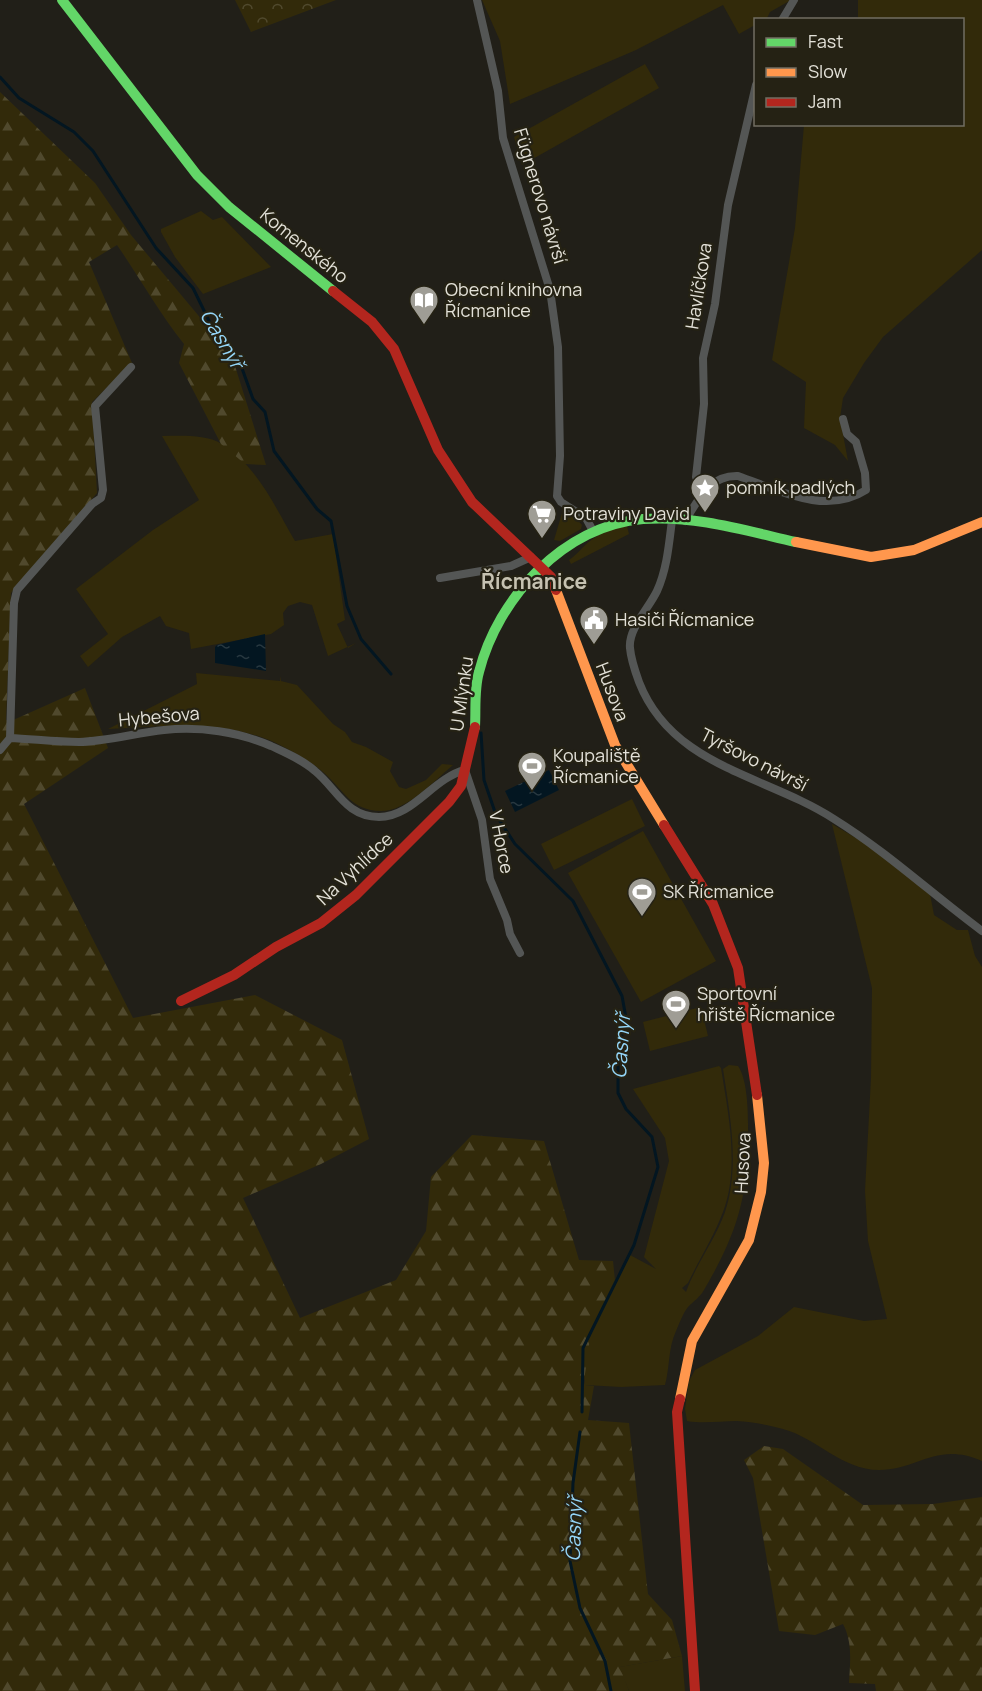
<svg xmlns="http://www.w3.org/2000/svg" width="982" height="1691" font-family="Manrope,sans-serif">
	<defs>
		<pattern id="forest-firs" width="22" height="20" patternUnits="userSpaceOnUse" patternTransform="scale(1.5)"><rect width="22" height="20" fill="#322a0a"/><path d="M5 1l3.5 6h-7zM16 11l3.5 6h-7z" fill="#50492d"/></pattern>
		<pattern id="park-crowns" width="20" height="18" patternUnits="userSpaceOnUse" patternTransform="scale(1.5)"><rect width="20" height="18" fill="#322a0a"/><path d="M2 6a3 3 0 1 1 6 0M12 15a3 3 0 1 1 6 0" fill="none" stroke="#50492d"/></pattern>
		<pattern id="water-ripples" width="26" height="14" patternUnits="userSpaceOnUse" patternTransform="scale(1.5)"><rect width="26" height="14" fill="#031621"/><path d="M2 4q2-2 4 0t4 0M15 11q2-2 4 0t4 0" fill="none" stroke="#283840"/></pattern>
	</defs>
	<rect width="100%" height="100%" fill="#211f18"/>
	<!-- green -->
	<g fill="#322a0a">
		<path d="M482,0H791L770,12L767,18L756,20L755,25L739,34L723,5L636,50L510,104L500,41Z"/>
		<path d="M858,0H982V250L883,337L864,363L843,398L840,418L848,461L835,445L804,428L806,382L772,360L795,228L804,125L962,124V20L858,19Z"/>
		<path d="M645,64L659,88L522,165L514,137Z"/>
		<path d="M201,211L213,220L222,217L271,267L203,294L175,257L161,232V229Z"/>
		<path d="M162,436C181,436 205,434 222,444C257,466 275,507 295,541L333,534L345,620L337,624L348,648L356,643L328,656L312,605L300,602L288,606L283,613L284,625L271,634L191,649L189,633L166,626L160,616L122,637L88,667L80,656L108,634L76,589L153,530L199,500Z"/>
		<path d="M562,513L573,515L582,525L581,529L560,541L554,540Z"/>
		<path d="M627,526L629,534L571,564L569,560C578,554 582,547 590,541C601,532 614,529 627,526Z"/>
		<path d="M196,673L280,681L281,676V681L297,685L333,724L345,732L352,742L366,747L393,762L390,771L399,787L406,789L426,780L442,764L453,765C434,781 407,811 381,811C351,811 343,789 323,772C309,760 292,751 276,743C223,719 164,726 108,729L197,684Z"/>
		<path d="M632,799L645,826L554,870L541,844Z"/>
		<path d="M832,824L868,845L930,894L934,915L957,930H968L975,956L982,967V1461C937,1441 918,1470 879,1470C842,1470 817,1438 783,1429C769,1425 752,1422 737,1421C720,1421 704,1424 687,1421L685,1409L689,1381L695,1370L758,1336L794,1307L864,1321L887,1319L868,1241L865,1191L871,1078L872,988Z"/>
		<path d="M643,831L716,961L641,1002L568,873Z"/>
		<path d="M701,1007L708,1036L650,1051L643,1022Z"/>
		<path d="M729,1065L738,1066C747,1079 748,1108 748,1124C749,1194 739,1230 704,1290C700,1297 694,1301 688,1307C683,1313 679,1324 676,1331C668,1348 670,1367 665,1385L621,1387L585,1385C581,1340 606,1291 630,1255L656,1269L644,1257L669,1161L665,1138L633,1089L719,1066L721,1068C728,1112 740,1168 723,1212C714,1236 699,1260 688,1283L682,1288L686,1292C696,1264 715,1240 725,1212C740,1167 730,1115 723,1069Z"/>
		<path d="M682,1656L685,1691H629L619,1667Z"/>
	</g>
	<!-- forest -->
	<g fill="url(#forest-firs)">
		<path d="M0,92L95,183L131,235L208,327L235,366L266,465L245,464L221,444L179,363L184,344C159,313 140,278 117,245L89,262L132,363L92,402L97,493L11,593L6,720L11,721L85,688L108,748L24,804L133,1018L255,995L342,1040L369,1139L321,1164L243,1198L300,1318L396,1280L426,1231L431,1177L472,1135L544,1141L579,1260L613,1261L615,1281L591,1331L584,1381L585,1385L594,1386L588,1420L629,1423L648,1594L672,1620L682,1656L620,1667L629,1691H0Z"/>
		<path d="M764,1446L783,1449L863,1505L933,1504L982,1497V1691H876L875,1684L849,1683C850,1663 853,1643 843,1624L815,1635L779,1631L753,1478L744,1460Z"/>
	</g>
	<!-- park -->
	<path fill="url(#park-crowns)" d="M235,0H336L251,32Z"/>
	<!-- water -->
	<g fill="url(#water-ripples)">
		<path d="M265,634L266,671L215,663V647L217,645Z"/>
		<path d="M549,770L559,790L515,812L505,791Z"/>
	</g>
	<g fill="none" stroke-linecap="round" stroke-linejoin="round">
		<!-- stream -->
		<g stroke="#031621" stroke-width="3">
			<path d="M0,77L19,98L74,132L93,151L156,248L193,288L212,327L239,360L253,399L265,412L274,451L317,509L331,521L347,606L361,639L391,674"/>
			<path d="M481,733L484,780L496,815L515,844L573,901L622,996L626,1018L618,1052V1093L626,1109L652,1137L658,1167L634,1245L583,1348L582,1412"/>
			<path d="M580,1432L573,1483L570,1561L580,1608L605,1661L611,1691"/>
		</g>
		<!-- street -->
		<g stroke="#545655" stroke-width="8">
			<path d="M477,0L498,91L503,138L550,290L558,347L560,456L557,496L561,502L586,518L593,531"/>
			<path d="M782,20L794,0"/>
			<path d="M703,493L696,477L704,404L703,358L715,304L728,205L756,85"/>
			<path d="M672,520C669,544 667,569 657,591C649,608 628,629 630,648C631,660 635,671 639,682C672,767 766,775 834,819C887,852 932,894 982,931"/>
			<path d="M685,521C699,499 709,475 738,476C778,490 826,516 866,490L865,473L856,442L847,434L843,419"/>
			<path d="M440,578L511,566L531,557"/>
			<path d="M10,738L14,603L17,590L92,504L101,498L103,490L95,406L131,367"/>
			<path d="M0,750L10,738C33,739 56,742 79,742C107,741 136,733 164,730C200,726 239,732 271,746C286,753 303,760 315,771C337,789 346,817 379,817C413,817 433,778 465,770L482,820L490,879L507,920L510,934L520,953"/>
		</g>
		<!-- fast -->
		<g stroke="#63d668" stroke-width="10">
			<path d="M62,0L197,175L229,207L333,291"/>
			<path d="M475,727C476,709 474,689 479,672C498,598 563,526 643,519C694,515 747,531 796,542"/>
		</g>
		<!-- slow -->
		<g stroke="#ff974d" stroke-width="10">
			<path d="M796,542L871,557L914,550L982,522"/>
			<path d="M556,590L615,745L664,825"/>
			<path d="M680,1399L692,1341L749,1240L761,1192L764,1163L757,1095"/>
		</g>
		<!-- jam -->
		<g stroke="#b3261e" stroke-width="10">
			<path d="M333,291L372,322L394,349L438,450L472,502L551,577L556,590"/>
			<path d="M664,825L713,904L738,968L757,1095"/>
			<path d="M181,1001L234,975L276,947L321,923L356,895L449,802L461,786L475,727"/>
			<path d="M680,1399L677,1412L695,1691"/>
		</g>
	</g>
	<!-- icons -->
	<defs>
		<g id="library-pin" transform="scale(1.5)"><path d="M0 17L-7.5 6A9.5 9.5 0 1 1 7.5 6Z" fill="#9f9d95" stroke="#252214"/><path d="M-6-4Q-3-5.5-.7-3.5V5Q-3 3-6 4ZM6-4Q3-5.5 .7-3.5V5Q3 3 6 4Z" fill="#fff"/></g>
		<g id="sight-pin" transform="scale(1.5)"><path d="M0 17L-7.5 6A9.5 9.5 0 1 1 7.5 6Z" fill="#9f9d95" stroke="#252214"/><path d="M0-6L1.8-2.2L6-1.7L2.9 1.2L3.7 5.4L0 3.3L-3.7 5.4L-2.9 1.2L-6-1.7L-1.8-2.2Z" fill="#fff"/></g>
		<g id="supermarket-pin" transform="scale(1.5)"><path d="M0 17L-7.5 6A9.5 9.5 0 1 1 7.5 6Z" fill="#9f9d95" stroke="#252214"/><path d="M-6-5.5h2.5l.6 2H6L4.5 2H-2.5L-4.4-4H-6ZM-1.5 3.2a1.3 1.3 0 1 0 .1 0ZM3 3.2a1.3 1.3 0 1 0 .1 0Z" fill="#fff"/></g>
		<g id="civic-pin" transform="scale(1.5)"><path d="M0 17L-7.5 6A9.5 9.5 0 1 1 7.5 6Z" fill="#9f9d95" stroke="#252214"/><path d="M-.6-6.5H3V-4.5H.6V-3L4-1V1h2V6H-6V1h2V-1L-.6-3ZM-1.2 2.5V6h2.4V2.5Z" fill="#fff"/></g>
		<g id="stadium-pin" transform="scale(1.5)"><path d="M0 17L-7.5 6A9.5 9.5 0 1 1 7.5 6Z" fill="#9f9d95" stroke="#252214"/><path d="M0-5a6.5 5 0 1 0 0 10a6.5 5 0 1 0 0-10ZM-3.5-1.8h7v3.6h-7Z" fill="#fff"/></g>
	</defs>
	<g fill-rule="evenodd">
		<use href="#library-pin" x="424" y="300"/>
		<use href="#sight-pin" x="705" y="488"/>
		<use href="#supermarket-pin" x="542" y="514"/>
		<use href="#civic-pin" x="594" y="620"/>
		<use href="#stadium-pin" x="532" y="766"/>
		<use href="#stadium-pin" x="642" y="892"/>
		<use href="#stadium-pin" x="676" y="1004"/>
	</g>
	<g text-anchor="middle" stroke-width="4.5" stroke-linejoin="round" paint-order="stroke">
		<!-- street labels -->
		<g font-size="18" fill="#e3e1d8" stroke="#252214">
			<text transform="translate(540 196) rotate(73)" y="6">Fügnerovo návrší</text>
			<text transform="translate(304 246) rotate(39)" y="6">Komenského</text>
			<text transform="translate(699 286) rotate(-81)" y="6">Havlíčkova</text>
			<text transform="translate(612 692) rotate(69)" y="6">Husova</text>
			<text transform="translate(462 694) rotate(-82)" y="6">U Mlýnku</text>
			<text transform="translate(159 717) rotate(-5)" y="6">Hybešova</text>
			<text transform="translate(754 760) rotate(27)" y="6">Tyršovo návrší</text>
			<text transform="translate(501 842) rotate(79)" y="6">V Horce</text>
			<text transform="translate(355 869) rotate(-43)" y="6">Na Vyhlídce</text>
			<text transform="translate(743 1163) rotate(-87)" y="6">Husova</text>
		</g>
		<!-- poi labels -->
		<g font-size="18" fill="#e3e1d8" stroke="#252214" text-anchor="start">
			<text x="445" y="296">Obecní knihovna<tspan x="445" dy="21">Řícmanice</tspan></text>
			<text x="726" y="494">pomník padlých</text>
			<text x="563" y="520">Potraviny David</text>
			<text x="615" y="626">Hasiči Řícmanice</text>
			<text x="553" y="762">Koupaliště<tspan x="553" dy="21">Řícmanice</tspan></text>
			<text x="663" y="898">SK Řícmanice</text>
			<text x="697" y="1000">Sportovní<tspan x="697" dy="21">hřiště Řícmanice</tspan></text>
		</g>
		<!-- water labels -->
		<g font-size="20" font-style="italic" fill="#94d5f7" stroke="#252214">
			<text transform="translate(222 339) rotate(59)" y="7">Časnýř</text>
			<text transform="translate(621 1046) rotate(-86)" y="7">Časnýř</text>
			<text transform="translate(574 1529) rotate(-88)" y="7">Časnýř</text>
		</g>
		<!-- quarter labels -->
		<g font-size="21" font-weight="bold" fill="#c6c2b1" stroke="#252214">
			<text x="534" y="589">Řícmanice</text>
		</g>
	</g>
	<!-- legend -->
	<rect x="754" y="18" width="210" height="108" fill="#252214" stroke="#716e62" stroke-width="1.5"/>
	<rect x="766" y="38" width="30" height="9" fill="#63d668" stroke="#716e62" stroke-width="1.5"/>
	<text x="808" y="48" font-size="18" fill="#e3e1d8">Fast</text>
	<rect x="766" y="68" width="30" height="9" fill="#ff974d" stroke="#716e62" stroke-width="1.5"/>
	<text x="808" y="78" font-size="18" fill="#e3e1d8">Slow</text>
	<rect x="766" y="98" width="30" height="9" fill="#b3261e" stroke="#716e62" stroke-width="1.5"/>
	<text x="808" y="108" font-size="18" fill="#e3e1d8">Jam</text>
</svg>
